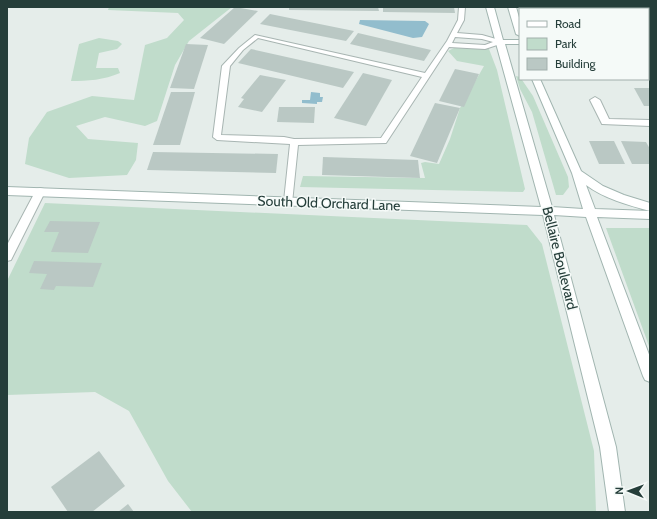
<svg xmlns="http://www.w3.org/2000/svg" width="657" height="519" font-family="Cabin,sans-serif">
	<rect width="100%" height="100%" fill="#e5edea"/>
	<!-- green -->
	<g fill="#c0dccb">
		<path d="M109,7H232L189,41L175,65L157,121L145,126L105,117L76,126L88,139L138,143L136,160L127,175L69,178L25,164L29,138L47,112L92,96L134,100L145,45L167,38L184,20L178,13L108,10Z"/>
		<path d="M576,7H650V10L574,9Z"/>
		<path d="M99,38L118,41L122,44L117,49L99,53L96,68H118L120,73C104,80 88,81 71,81L79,44Z"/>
		<path d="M454,48L489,49L497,70L525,189L523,192L300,187L303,176L425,178L421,163L425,162L439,164L450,139L460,108L484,66L457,61L448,51Z"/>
		<path d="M516,76L520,77L533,96L568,177L569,187L563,195H556L532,112L520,89Z"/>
		<path d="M45,203L527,225L542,244L594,451L596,512H192L168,481L129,411L95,392L7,395V281Z"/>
		<path d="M606,228H650V349L645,335Z"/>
	</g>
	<!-- water -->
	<g fill="#92bdcd">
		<path d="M360,20L425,21L429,24L422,37L413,38L359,24Z"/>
		<path d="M311,92L320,93V97H323L322,102H317V104L302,103V100H310Z"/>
	</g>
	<!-- building -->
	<g fill="#bac8c4">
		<path d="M235,7L258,11L224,44L200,38Z"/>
		<path d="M289,7H378L379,11L289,10Z"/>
		<path d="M383,7H454L455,13L383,12Z"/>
		<path d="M270,14L354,31L346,41L260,24Z"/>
		<path d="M358,33L431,50L424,61L350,44Z"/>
		<path d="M186,44L208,45L194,89L170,88Z"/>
		<path d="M251,49L354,72L343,88L238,63Z"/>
		<path d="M455,69L479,74L464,107L439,101Z"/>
		<path d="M363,73L392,80L366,126L334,118Z"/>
		<path d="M260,75L286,80L262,112L238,107L244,99L241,98Z"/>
		<path d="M634,88H650V106H644Z"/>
		<path d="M171,92H195L180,145H153Z"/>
		<path d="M435,103L460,108L437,163L410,156Z"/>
		<path d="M279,107H315L314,123L277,122Z"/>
		<path d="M589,141H614L625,164H599Z"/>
		<path d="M621,141L646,142L650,149V164H632Z"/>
		<path d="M153,152L278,154L276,173L147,170Z"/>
		<path d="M323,157L418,160L420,178L322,175Z"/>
		<path d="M50,221L100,222L88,253L51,252L59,232H44Z"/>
		<path d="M34,261L102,263L93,287L56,286L54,290L40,289L47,274L29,273Z"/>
		<path d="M99,451L125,486L92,512H68L51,487Z"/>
		<path d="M128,504L134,512H118Z"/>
	</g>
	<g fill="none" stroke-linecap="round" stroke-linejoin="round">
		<!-- lane casing -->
		<g stroke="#a8b5b2" stroke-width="2">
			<g id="lane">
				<path d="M459,7H465L464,20L457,33L482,35L503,41V43L485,49L449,47L386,143L298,145L292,203L289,204L284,201L290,144L217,140L213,137L222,66L239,48L255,35L425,73L447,41L458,20ZM455,37L482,39L493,42L485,45L452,43ZM258,38L422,77L381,138L294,139L284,137L221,135L230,66L243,50Z"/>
				<path d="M564,7H570L569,9H563Z"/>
				<rect x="648" y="51" width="2" height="4"/>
			</g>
		</g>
		<!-- street casing -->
		<g stroke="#a8b5b2" stroke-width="2">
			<g id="street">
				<path d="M595,97L600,100L609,119L650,120V126L602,124L590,100Z"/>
				<path d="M40,188L44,189L45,192L11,260L7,261V245L35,192L36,189Z"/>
			</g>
		</g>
		<!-- secondary casing -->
		<g stroke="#a1b5b0" stroke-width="2">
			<g id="secondary">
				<path d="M486,7H494L503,40H520V44H505L552,207L583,209L572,173L532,79H540L581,171L603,186L624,195L650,203V211C628,205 605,199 586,185L595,209L650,211V219L597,217L650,357V382L645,380L643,376L586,217L554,215L616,447L625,512H609L600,447L543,215L7,195V187L541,207Z"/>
				<path d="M508,7H516L520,21V36L516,34Z"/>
			</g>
		</g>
		<!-- path -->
		<path stroke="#88aea6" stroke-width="2" stroke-dasharray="1.5 2" stroke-linecap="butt" d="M648,16L649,18"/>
		<!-- lane -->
		<use href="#lane" fill="#fff" fill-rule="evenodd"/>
		<!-- street -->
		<use href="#street" fill="#fff" fill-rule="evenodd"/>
		<!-- secondary -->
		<use href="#secondary" fill="#fff" fill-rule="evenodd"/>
	</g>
	<g text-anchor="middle" stroke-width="3" stroke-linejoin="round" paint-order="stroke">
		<!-- street labels -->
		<g font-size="14" fill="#253e3a" stroke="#f5faf8">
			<text transform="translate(329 203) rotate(2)" y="5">South Old Orchard Lane</text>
			<text transform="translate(560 258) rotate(76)" y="5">Bellaire Boulevard</text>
		</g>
	</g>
	<!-- border -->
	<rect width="657" height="519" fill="none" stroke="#253e3a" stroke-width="16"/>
	<!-- legend -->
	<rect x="519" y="8" width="130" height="72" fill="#f5faf8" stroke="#a2afac"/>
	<rect x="527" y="21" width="20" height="6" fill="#ffffff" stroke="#a2afac"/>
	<text x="555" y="28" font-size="12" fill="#253e3a">Road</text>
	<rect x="527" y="38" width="20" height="12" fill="#c0dccb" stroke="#a2afac"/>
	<text x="555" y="48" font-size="12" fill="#253e3a">Park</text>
	<rect x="527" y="58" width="20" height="12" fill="#bac8c4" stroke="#a2afac"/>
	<text x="555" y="68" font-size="12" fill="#253e3a">Building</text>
	<!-- north arrow -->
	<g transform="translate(629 491) rotate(271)" stroke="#f5faf8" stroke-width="3" paint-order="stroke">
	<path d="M0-3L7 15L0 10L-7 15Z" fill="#253e3a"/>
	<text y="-6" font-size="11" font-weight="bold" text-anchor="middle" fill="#253e3a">N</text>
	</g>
</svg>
